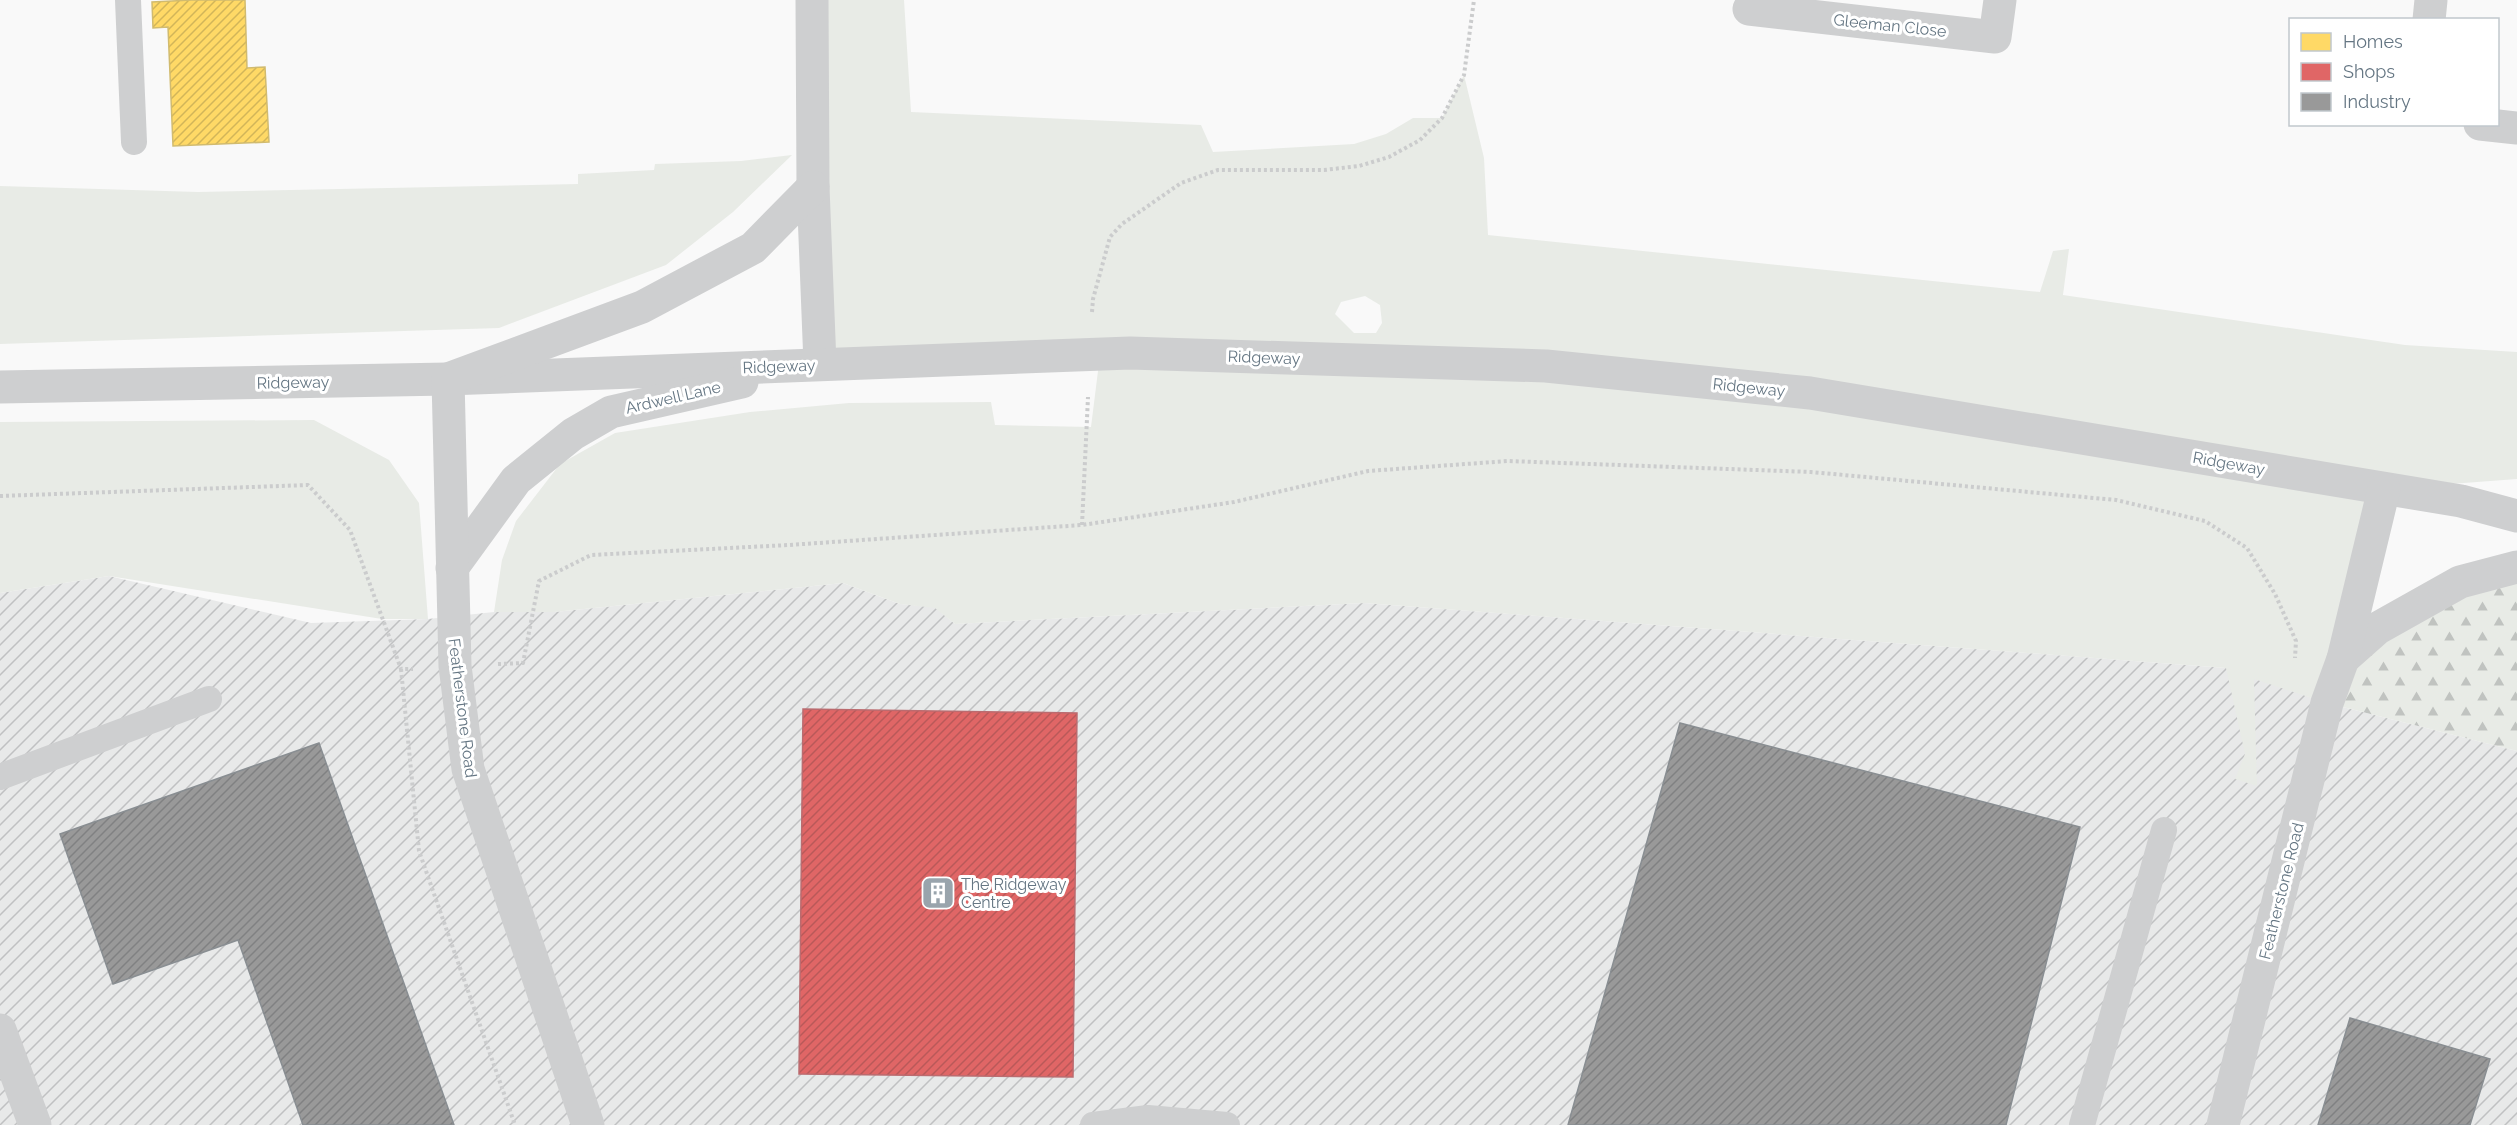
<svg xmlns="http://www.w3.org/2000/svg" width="2517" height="1125" font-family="Raleway,sans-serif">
	<defs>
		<pattern id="industrial-furrows" width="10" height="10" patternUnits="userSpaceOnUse" patternTransform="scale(1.5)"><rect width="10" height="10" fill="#e8e9e9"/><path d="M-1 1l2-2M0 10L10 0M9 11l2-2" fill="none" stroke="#c0c1c2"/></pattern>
		<pattern id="forest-firs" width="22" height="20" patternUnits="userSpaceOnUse" patternTransform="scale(1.5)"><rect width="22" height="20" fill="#e8ebe6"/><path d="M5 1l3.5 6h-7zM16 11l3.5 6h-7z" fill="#c0c3c0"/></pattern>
		<pattern id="homes-hatch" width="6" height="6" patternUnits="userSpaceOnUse" patternTransform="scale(1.5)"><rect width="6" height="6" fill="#ffd966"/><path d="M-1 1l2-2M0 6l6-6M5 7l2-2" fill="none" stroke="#d2b559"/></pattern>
		<pattern id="shops-hatch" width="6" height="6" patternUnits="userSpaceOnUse" patternTransform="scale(1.5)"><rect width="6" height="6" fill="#e06666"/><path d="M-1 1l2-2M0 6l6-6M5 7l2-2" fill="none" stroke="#b95959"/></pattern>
		<pattern id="industry-hatch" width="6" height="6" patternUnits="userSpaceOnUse" patternTransform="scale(1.5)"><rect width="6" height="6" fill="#999"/><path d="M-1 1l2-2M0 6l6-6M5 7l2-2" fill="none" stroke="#808182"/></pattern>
	</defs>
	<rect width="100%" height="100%" fill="#f9f9f9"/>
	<!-- industrial -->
	<path fill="url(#industrial-furrows)" d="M109,576L311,623L428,619L494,612H554L843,583L900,604L935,607L955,624L1364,603L2226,668L2327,703L2517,751V1125H0V593Z"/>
	<!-- grass -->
	<g fill="#e8ebe6" fill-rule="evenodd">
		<path d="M812,0H904L911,112L1201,125L1213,152L1354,144L1386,134L1413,118H1442L1464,75L1484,158L1488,235L2040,292L2053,251L2069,249L2063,295L2405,345L2517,352V479L2384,489L2327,703L2254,679L2257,786L2235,779L2245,754L2226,668L1364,603L955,624L935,608L900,604L843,583L554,612H494L502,560L516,521L560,464L615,433L750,412L849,403L991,402L995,425L1091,427L1099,363L820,364ZM1365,296L1380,305L1382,323L1376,333H1354L1335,314L1341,302Z"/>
		<path d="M792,155L733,212L666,265L499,328L0,344V186L198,192L578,184V174L654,170L655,164L741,161Z"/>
		<path d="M314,420L389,460L419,503L428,619H382L109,576L0,593V422Z"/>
	</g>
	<!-- forest -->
	<path fill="url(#forest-firs)" d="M2517,567V751L2327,703L2343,659Z"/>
	<!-- homes -->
	<path fill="url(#homes-hatch)" stroke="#d1bb6f" stroke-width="1.5" d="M192,0H245L247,68L265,67L269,142L173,146L168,27L153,28L152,2Z"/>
	<!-- shops -->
	<path fill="url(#shops-hatch)" stroke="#bb6b6f" stroke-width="1.5" d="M803,709L1077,713L1073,1077L799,1074Z"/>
	<!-- industry -->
	<g fill="url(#industry-hatch)" stroke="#898e92" stroke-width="1.5">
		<path d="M1680,723L2080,827L2006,1125H1568Z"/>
		<path d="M319,743L454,1125H303L238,940L113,984L60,834Z"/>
		<path d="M2350,1018L2490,1059L2470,1125H2318Z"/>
	</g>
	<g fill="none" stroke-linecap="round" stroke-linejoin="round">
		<!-- path -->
		<g stroke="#cbcccd" stroke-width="4" stroke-dasharray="3 3" stroke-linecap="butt">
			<path d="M1092,312L1093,299L1110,237L1122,224L1181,183L1218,170H1324L1359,166L1389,157L1420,140L1442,118L1464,75L1474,0"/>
			<path d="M0,496L308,485L350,530L401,669H413"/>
			<path d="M1082,525L1088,397"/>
			<path d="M498,664L523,663L539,581L591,555L789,545L1082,525L1234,502L1368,471L1508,461L1811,472L2116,500L2205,521L2247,548L2275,594L2296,641L2295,658"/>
			<path d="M401,669L419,851L515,1125"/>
		</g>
		<!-- lane -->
		<g stroke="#cecfd0" stroke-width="26">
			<path d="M128,0L134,142"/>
			<path d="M0,777L209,699"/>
			<path d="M1093,1125L1148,1118L1227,1125"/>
			<path d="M2082,1125L2164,830"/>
		</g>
		<!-- street -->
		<g stroke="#cecfd0" stroke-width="33">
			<path d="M812,0L813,187L820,364"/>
			<path d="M1749,9L1995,37L2000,0"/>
			<path d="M2429,20L2431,0"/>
			<path d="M2480,124L2517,128"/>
			<path d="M0,387L448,379L1130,353L1546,366L1810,393L2461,501L2517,516"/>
			<path d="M452,568L516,480L573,434L611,412L742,382"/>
			<path d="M2343,659L2378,628L2460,582L2517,567"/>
			<path d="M0,1030L35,1125"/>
			<path d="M588,1125L468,769L455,666L448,379L642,307L753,248L813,187"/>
			<path d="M2223,1125L2327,703L2343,659L2384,489"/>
		</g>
	</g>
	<!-- icons -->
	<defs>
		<g id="building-square" transform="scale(1.725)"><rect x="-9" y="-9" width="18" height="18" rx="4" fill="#99a4ac" stroke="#fff"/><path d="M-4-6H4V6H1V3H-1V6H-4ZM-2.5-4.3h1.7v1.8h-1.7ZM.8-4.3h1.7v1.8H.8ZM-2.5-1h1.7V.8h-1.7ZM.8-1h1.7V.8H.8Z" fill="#fff"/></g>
	</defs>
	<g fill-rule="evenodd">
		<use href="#building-square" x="938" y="893"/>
	</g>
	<g text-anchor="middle" stroke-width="6" stroke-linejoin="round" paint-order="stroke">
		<!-- street labels -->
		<g font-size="16" fill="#657683" stroke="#fff">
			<text transform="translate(1890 25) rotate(6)" y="6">Gleeman Close</text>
			<text transform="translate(1264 357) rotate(2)" y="6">Ridgeway</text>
			<text transform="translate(779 366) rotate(-2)" y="6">Ridgeway</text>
			<text transform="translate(293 382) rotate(-1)" y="6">Ridgeway</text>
			<text transform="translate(1749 387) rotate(6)" y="6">Ridgeway</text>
			<text transform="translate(673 397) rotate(-13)" y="6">Ardwell Lane</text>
			<text transform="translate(2229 463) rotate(10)" y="6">Ridgeway</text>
			<text transform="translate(463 708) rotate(83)" y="6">Featherstone Road</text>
			<text transform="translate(2281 891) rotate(-76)" y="6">Featherstone Road</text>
		</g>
		<!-- poi labels -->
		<g font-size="16" fill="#657683" stroke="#fff" text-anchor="start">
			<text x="961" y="890">The Ridgeway<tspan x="961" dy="18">Centre</tspan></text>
		</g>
	</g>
	<!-- legend -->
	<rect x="2289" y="18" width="210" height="108" fill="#ffffff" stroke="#c1c8cd" stroke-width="1.5"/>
	<rect x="2301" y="33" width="30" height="18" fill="#ffd966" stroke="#c1c8cd" stroke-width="1.5"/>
	<text x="2343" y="48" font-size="18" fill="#657683">Homes</text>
	<rect x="2301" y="63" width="30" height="18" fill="#e06666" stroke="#c1c8cd" stroke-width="1.5"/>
	<text x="2343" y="78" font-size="18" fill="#657683">Shops</text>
	<rect x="2301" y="93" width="30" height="18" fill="#999999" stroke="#c1c8cd" stroke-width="1.5"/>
	<text x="2343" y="108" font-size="18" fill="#657683">Industry</text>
</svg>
